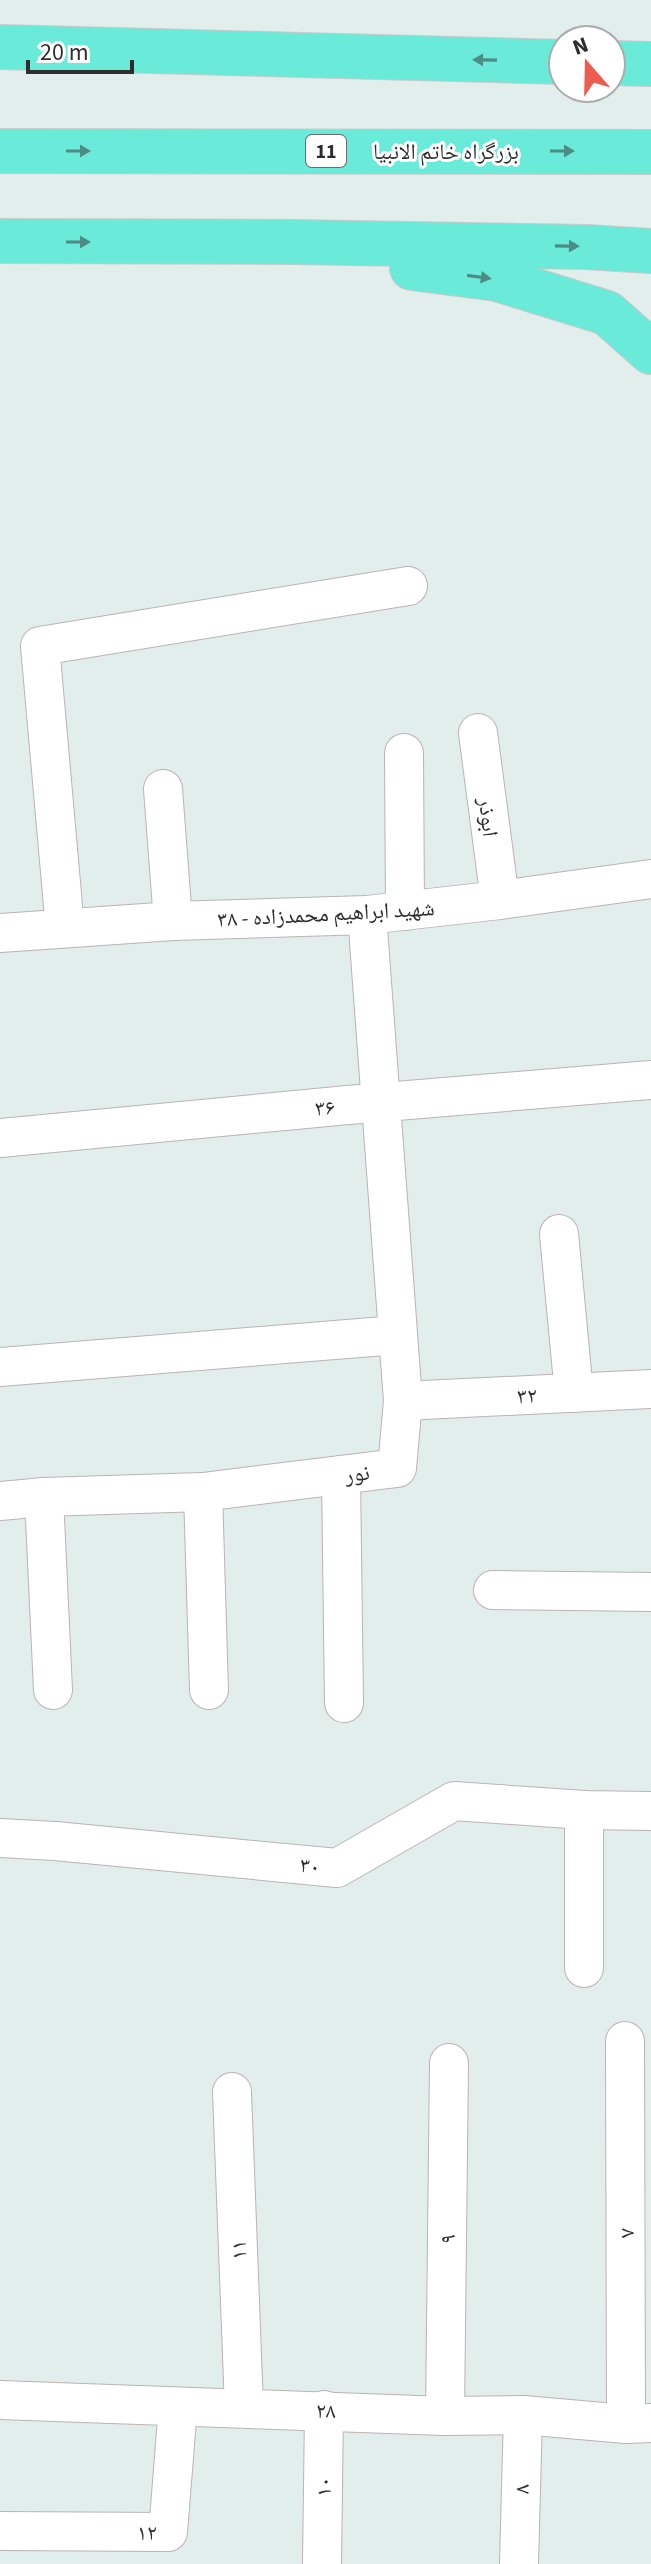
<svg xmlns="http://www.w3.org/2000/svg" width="651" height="2564" font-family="'Source Sans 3','Noto Naskh Arabic',sans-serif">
	<rect width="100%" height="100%" fill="#e1eeec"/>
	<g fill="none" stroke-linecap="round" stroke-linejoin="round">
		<!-- minor casing -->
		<g stroke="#bcb3b2" stroke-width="40">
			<g id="minor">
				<path d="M478,733L500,900"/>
				<path d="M404,753L405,911"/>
				<path d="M163,789L173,921"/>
				<path d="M65,928L40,646L408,586"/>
				<path d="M0,933L173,921L367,915L500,900L651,879"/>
				<path d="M0,1138L348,1105L651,1080"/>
				<path d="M559,1234L574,1393"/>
				<path d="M0,1367L397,1335"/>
				<path d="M403,1401L651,1389"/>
				<path d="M341,1475L344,1703"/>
				<path d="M203,1492L209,1690"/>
				<path d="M44,1497L53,1690"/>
				<path d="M0,1501L44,1497L203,1492L397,1468L403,1401L367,915"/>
				<path d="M493,1590L651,1592"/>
				<path d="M0,1838L55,1841L337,1868L454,1801L584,1810L651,1811"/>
				<path d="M584,1968V1810"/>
				<path d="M625,2041L626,2424"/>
				<path d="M232,2092L244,2408"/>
				<path d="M0,2400L445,2416L523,2415L626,2424L651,2423"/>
				<path d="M445,2416L449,2063"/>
				<path d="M0,2531L168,2532L178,2407"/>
				<path d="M322,2564L324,2410"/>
				<path d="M519,2564L523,2415"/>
			</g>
		</g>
		<!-- trunk casing -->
		<g stroke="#c9c9c9" stroke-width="46">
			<g id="trunk">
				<path d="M0,47L563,62"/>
				<path d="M611,63L651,64"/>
				<path d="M0,151L651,152"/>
				<path d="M0,241L293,242L586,247L651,251"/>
				<path d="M412,268L497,279L607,313L651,352"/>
			</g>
		</g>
		<!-- minor -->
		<use href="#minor" stroke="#fff" stroke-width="38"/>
		<!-- trunk -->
		<use href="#trunk" stroke="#6aead9" stroke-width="44"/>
	</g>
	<!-- one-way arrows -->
	<defs><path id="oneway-solid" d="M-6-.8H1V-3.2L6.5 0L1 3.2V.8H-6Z" transform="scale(2)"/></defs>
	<g fill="#4c8c84">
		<use href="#oneway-solid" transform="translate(485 60) rotate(-179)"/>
		<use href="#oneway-solid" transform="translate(78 151)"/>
		<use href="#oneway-solid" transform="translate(562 151)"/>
		<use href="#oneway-solid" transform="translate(78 242)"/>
		<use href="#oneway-solid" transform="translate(567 246) rotate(1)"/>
		<use href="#oneway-solid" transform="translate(479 277) rotate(8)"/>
	</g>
	<g text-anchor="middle" stroke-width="6" stroke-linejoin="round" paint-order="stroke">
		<!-- shield labels -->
		<rect fill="#fff" stroke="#6d6d6d" stroke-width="2" x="306" y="135" width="40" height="32" rx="6"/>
		<g font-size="20" font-weight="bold" fill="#2e2e2e">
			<text x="326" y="158">11</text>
		</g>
		<!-- street labels -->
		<g font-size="22" fill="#2e2e2e" stroke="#fff">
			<text x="446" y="159">بزرگراه خاتم الانبیا</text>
			<text transform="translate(489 817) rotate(83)" y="8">ابوذر</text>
			<text transform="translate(326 913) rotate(-3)" y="8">شهید ابراهیم محمدزاده - ۳۸</text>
			<text transform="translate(325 1107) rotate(-5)" y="8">۳۶</text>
			<text transform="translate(527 1395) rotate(-3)" y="8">۳۲</text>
			<text transform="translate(357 1473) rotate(-8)" y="8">نور</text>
			<text transform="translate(310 1865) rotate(5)" y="8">۳۰</text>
			<text transform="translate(626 2233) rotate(-90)" y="8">۷</text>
			<text transform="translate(447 2239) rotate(-89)" y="8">۹</text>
			<text transform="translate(238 2250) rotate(-92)" y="8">۱۱</text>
			<text transform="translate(326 2410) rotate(2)" y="8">۲۸</text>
			<text transform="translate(323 2487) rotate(-89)" y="8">۱۰</text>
			<text transform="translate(521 2489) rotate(-89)" y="8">۸</text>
			<text x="147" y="2540">۱۲</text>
		</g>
	</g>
	<!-- north arrow -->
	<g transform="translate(587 64) rotate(340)"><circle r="38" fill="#ffffff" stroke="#ababab" stroke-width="2"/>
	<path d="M0-6L14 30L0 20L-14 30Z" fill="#ed5d4f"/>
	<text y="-12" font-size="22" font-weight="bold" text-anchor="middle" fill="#2e2e2e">N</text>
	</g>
	<!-- scale -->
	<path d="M28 60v12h104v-12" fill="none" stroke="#2e2e2e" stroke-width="4"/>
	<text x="40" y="60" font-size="24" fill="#2e2e2e" stroke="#ffffff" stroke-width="6" paint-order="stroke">20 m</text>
</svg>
